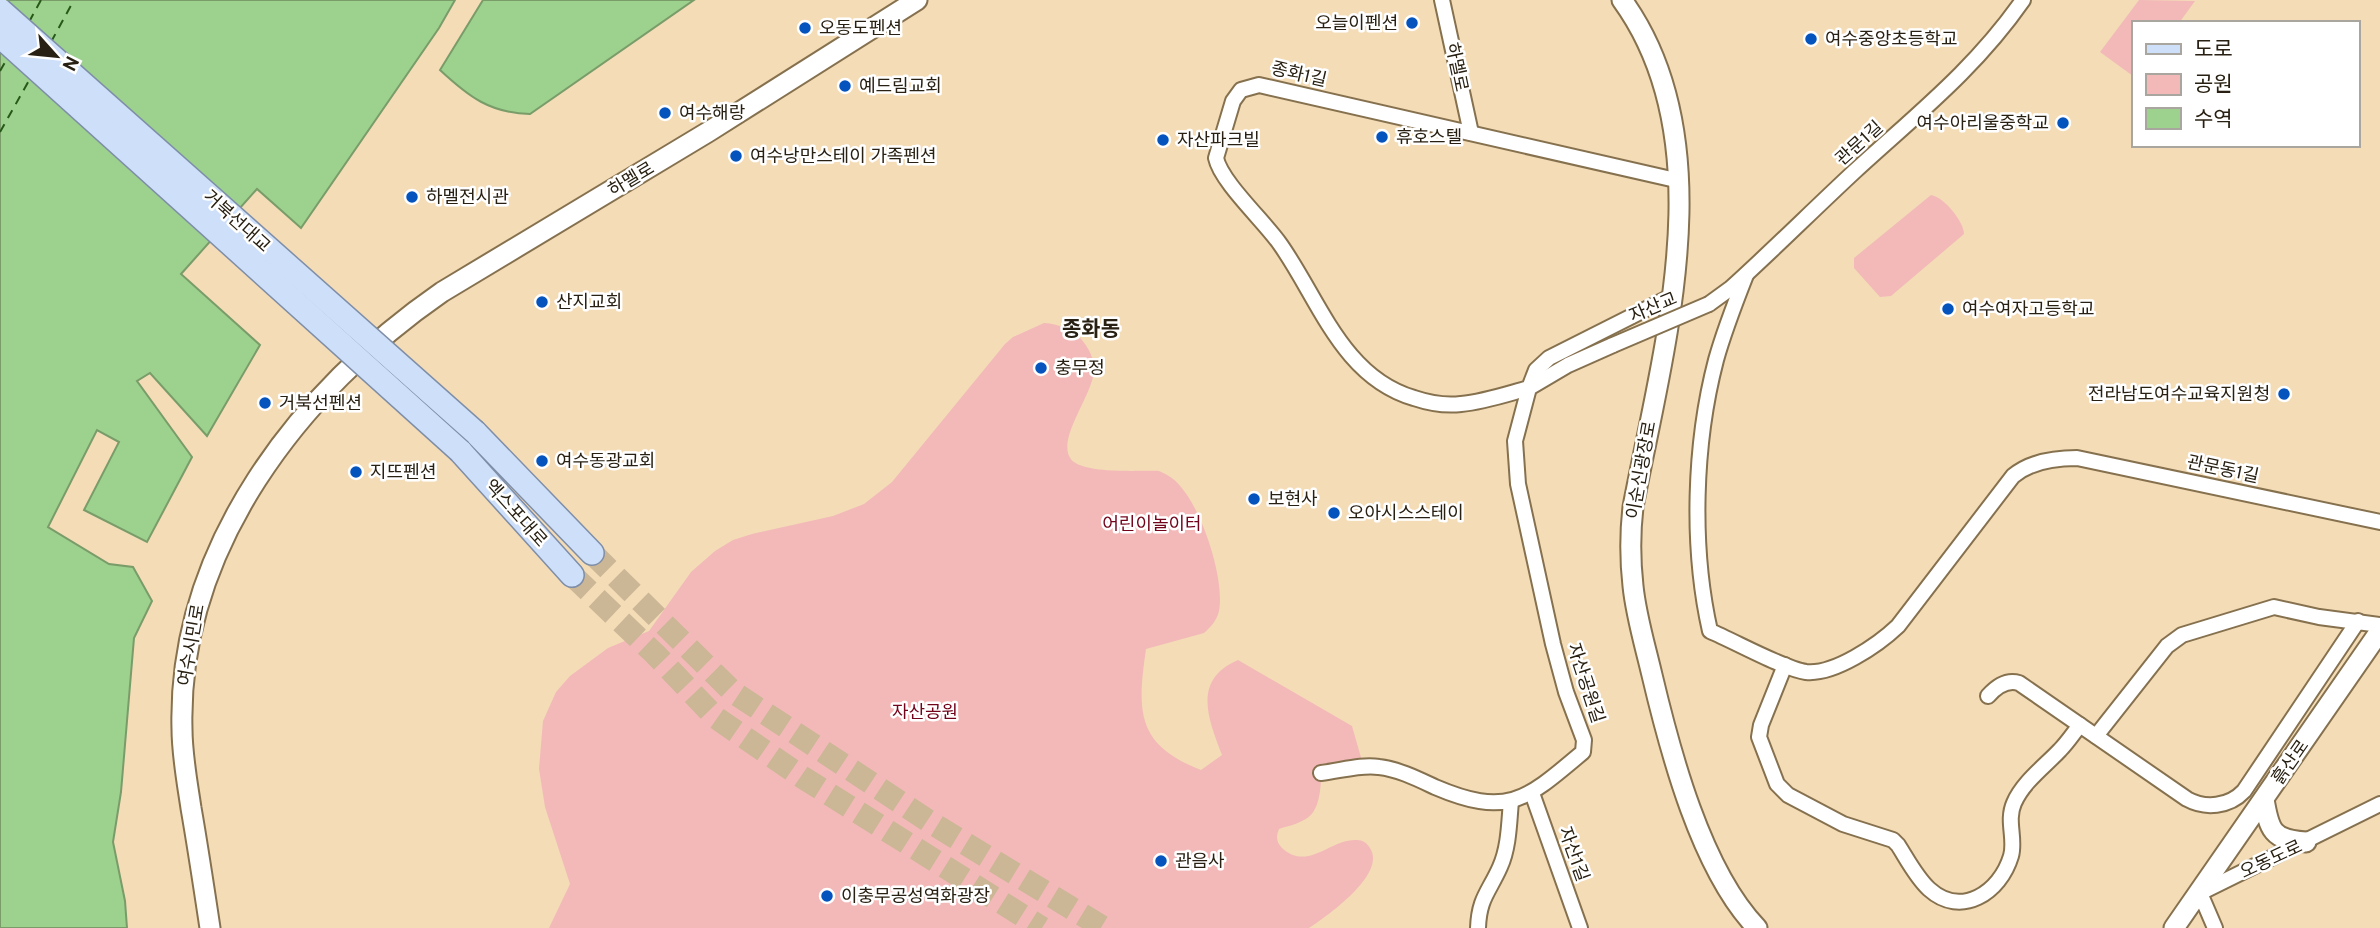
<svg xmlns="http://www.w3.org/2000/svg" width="2380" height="928" font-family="Overpass,'Noto Sans KR',sans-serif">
	<rect width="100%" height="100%" fill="#f4dcb7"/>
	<!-- green -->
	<g fill="#f2b9b8">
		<path d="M2139,0L2195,1L2179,23H2133V76L2100,52Z"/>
		<path d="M1931,195C1944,197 1964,222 1964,234L1891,296L1880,297L1854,268V258Z"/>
		<path d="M1044,323C1059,324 1076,330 1085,344C1090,351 1094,360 1094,369C1095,394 1051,444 1074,462C1091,474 1138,470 1159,471C1168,475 1175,479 1181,487C1202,511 1225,578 1219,611C1217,620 1211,627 1204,633L1146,649C1137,711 1136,745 1201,770L1222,755C1208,718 1192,680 1238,660L1352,726L1362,761L1322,768C1320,786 1322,813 1302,821C1295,825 1287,826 1279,829C1276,836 1276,842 1282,848C1308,872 1331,838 1357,840C1363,840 1367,843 1370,848C1387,874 1327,916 1309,928H549L570,884L545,807L539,769L543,721L556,692L570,676L608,648L649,631L691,572L715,551L733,540L752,534L833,516L864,504L892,482L1005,344L1013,337Z"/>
	</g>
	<!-- water -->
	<g fill="#9cd18e" stroke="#799c69" stroke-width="2">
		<path d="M0,0H455L439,28L301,228L257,189L181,274L260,345L207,436L150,373L137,381L192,457L147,542L84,510L119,442L97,430L48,527L109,564L133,567L152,601L134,638L121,792L113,842L125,901L127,928H0Z"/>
		<path d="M483,0H694L530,114C490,113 469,97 440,70Z"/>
	</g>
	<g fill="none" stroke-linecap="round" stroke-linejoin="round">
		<!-- ferry -->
		<g stroke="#275818" stroke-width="2" stroke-dasharray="9 7" stroke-linecap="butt">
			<path d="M29,22L41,0"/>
			<path d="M51,42L74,0"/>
			<path d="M0,71L8,57"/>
			<path d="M0,132L31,77"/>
		</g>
		<!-- primary-tunnel -->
		<g stroke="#cbb696" stroke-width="23" stroke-dasharray="23 11" stroke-linecap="butt">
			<path d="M592,553L733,692L930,822L1104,928"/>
			<path d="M572,575L655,654L715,717L802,777L1042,928"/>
		</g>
		<!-- street casing -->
		<g stroke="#86714f" stroke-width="18">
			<g id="street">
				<path d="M1442,0L1471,133"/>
				<path d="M1746,275C1735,303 1724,331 1716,360C1694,444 1691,547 1710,631C1734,641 1784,669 1806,672C1834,675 1878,645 1898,626L2013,476C2031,461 2055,458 2077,458L2380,522"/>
				<path d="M1672,296L1549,358L1536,370L1529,388C1507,394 1484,402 1461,404C1445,406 1429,403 1414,398C1342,377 1319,299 1280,244C1265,222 1221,182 1216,158L1233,101L1241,90L1259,85L1680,181"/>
				<path d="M1709,304L1731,288C1773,250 1813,210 1855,171C1916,115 1975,69 2023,0"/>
				<path d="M1785,665L1761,725L1759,737L1777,784L1788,795L1843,824L1893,840L1898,845C1907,859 1916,877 1929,889C1961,918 2000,893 2011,856C2016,839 2006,821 2014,803C2023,782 2045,766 2060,750C2067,743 2073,734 2080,725"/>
				<path d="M1988,696C1996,687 2006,679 2019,683L2187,799C2205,809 2229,807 2244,791L2358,621"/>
				<path d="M2096,736L2167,646L2182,635L2274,607L2319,617L2380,625"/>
				<path d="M1321,773C1340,771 1361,764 1379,767C1398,769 1418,779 1435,787C1508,818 1526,800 1583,752L1584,740L1566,692L1553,644L1518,484L1515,441L1529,388L1568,365L1613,345"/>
				<path d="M1532,793L1580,928"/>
				<path d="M1478,928C1479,898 1489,892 1500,867C1509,847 1509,823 1511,801"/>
				<path d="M2215,928L2200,893L2380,804"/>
			</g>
		</g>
		<!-- secondary casing -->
		<g stroke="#86714f" stroke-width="23">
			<g id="secondary">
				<path d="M1622,0C1725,142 1663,349 1633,507C1630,533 1630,559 1633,586C1636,616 1645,645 1652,675C1670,751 1701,870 1757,928"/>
				<path d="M2264,799C2269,830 2272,840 2306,842"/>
				<path d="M210,928C204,888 198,848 191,808C187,781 182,755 182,729C177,548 300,390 442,292L708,132L917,0"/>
				<path d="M2174,928L2380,631"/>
			</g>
		</g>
		<!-- primary casing -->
		<g stroke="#7f8ea7" stroke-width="26">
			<g id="primary">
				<path d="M475,432L592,553"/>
				<path d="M460,451L572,575"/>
			</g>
		</g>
		<!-- street -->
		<use href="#street" stroke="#fff" stroke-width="14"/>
		<!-- secondary -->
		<use href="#secondary" stroke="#fff" stroke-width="19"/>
		<!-- primary -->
		<use href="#primary" stroke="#cedffa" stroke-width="23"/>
		<!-- street-bridge casing -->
		<g stroke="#86714f" stroke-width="18" stroke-linecap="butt">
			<path id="street-bridge" d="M1613,345L1709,304"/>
		</g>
		<!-- primary-bridge casing -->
		<g stroke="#7f8ea7" stroke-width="26" stroke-linecap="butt">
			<g id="primary-bridge">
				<path d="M0,10L475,432"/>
				<path d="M0,36L460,451"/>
			</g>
		</g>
		<!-- street-bridge -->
		<use href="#street-bridge" stroke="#fff" stroke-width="14"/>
		<!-- primary-bridge -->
		<use href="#primary-bridge" stroke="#cedffa" stroke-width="23"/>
	</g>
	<!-- markers -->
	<g fill="#0553bd" stroke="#fff" stroke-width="2.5">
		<circle cx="1412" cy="23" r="7"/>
		<circle cx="805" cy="28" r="7"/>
		<circle cx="1811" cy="39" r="7"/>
		<circle cx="845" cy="86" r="7"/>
		<circle cx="665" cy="113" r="7"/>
		<circle cx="2063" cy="123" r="7"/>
		<circle cx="1382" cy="137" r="7"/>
		<circle cx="1163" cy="140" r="7"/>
		<circle cx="736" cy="156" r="7"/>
		<circle cx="412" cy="197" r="7"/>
		<circle cx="542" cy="302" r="7"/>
		<circle cx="1948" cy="309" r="7"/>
		<circle cx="1041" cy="368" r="7"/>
		<circle cx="2284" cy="394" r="7"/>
		<circle cx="265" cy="403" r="7"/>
		<circle cx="542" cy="461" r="7"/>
		<circle cx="356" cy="472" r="7"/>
		<circle cx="1254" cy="499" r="7"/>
		<circle cx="1334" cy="513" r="7"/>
		<circle cx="1161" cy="861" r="7"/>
		<circle cx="827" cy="896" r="7"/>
	</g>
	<g text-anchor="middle" stroke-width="5" stroke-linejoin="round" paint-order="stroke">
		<!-- poi labels -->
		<g font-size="18" fill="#282012" stroke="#fff" text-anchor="start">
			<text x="1398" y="29" text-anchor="end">오늘이펜션</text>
			<text x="819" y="34">오동도펜션</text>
			<text x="1825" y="45">여수중앙초등학교</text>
			<text x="859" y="92">예드림교회</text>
			<text x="679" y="119">여수해랑</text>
			<text x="2049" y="129" text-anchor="end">여수아리울중학교</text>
			<text x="1396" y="143">휴호스텔</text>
			<text x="1177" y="146">자산파크빌</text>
			<text x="750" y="162">여수낭만스테이 가족펜션</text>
			<text x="426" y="203">하멜전시관</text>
			<text x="556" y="308">산지교회</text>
			<text x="1962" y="315">여수여자고등학교</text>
			<text x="1055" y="374">충무정</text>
			<text x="2270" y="400" text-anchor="end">전라남도여수교육지원청</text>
			<text x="279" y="409">거북선펜션</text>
			<text x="556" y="467">여수동광교회</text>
			<text x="370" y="478">지뜨펜션</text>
			<text x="1268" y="505">보현사</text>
			<text x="1348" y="519">오아시스스테이</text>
			<text x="1175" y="867">관음사</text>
			<text x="841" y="902">이충무공성역화광장</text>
		</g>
		<!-- street labels -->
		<g font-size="18" fill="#282012" stroke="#fff">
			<text transform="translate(1457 67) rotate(78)" y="6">하멜로</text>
			<text transform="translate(1299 74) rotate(13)" y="6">종화1길</text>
			<text transform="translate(1859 143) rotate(-42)" y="6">관문1길</text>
			<text transform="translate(631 179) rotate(-31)" y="6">하멜로</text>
			<text transform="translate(237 221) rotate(42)" y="6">거북선대교</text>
			<text transform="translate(1653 307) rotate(-23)" y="6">자산교</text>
			<text transform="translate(2223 469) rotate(12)" y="6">관문동1길</text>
			<text transform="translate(1641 470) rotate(-80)" y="6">이순신광장로</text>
			<text transform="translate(516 513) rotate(48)" y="6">엑스포대로</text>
			<text transform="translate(191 645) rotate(-80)" y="6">여수시민로</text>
			<text transform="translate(1586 683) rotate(72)" y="6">자산공원길</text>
			<text transform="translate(2290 762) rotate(-55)" y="6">흙산로</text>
			<text transform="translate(1574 854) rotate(70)" y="6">자산1길</text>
			<text transform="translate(2271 859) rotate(-25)" y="6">오동도로</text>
		</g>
		<!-- park labels -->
		<g font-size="18" fill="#71041b" stroke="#fff">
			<text x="1152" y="530">어린이놀이터</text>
			<text x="925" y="718">자산공원</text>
		</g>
		<!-- quarter labels -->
		<g font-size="21" font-weight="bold" fill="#282012" stroke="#fff">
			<text x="1091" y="336">종화동</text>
		</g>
	</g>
	<!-- legend -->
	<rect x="2132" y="21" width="228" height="126" fill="#ffffff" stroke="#a9a6a0" stroke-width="2"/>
	<rect x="2146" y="44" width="35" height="10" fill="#cedffa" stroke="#a9a6a0" stroke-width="2"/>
	<text x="2194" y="56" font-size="21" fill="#282012">도로</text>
	<rect x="2146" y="74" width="35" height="21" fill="#f2b9b8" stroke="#a9a6a0" stroke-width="2"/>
	<text x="2194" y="91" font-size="21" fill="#282012">공원</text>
	<rect x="2146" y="108" width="35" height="21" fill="#9cd18e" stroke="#a9a6a0" stroke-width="2"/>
	<text x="2194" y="126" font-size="21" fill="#282012">수역</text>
	<!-- north arrow -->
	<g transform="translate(56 56) rotate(117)" stroke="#ffffff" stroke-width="5" paint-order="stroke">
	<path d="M0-5L12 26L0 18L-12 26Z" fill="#282012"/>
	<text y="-10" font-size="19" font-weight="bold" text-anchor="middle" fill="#282012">N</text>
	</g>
</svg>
